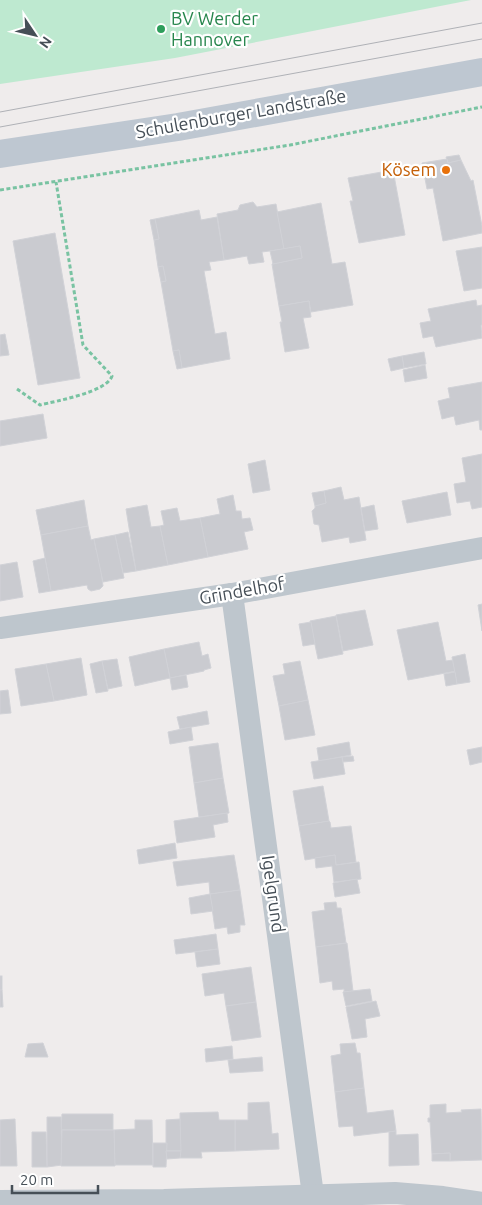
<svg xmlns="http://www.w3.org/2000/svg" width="482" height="1205" font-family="Ubuntu,sans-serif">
	<rect width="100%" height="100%" fill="#efecec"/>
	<!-- green -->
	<path fill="#bee9d0" d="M0,0H471L175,58L0,84Z"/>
	<!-- building -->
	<g fill="#cacbd0" stroke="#d1d2d7">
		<path d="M459,155L461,160L448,163L446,157Z"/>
		<path d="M447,159L448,163L461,160L471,181L473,180L482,226V233L443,241L433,188L427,189L422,163Z"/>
		<path d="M393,170L405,235L359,243L350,201H353L348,178Z"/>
		<path d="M253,202L257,207L276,204L284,249L262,252L264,262L249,264L247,256L224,260L217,214L238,210L240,205Z"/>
		<path d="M321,203L332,264L345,262L353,305L311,312L309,301L279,306L272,264L302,258L300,246L284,249L277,212Z"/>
		<path d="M199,210L201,220L217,217L224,260L209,262L211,270L204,271L215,334L226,332L230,359L182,368L179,350L173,351L161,282L166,281L163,266L158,267L154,240L159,239L155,219Z"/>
		<path d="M155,219L159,239L154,240L150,220Z"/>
		<path d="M55,233L80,378L38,385L13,241Z"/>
		<path d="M300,246L302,258L273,264L270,251Z"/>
		<path d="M482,247V288L464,291L456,251Z"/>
		<path d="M163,266L166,281L161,282L158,267Z"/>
		<path d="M476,300L477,306L482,305V325H481L482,338L436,347L433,336L423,338L420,323L431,321L428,309Z"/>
		<path d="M309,301L311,317L303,318L309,348L285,352L280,322H282L279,306Z"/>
		<path d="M5,334L9,355L0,356V335Z"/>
		<path d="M179,350L182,368L177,369L173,351Z"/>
		<path d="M424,352L426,364L404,368L402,356Z"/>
		<path d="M402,356L404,368L391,371L388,359Z"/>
		<path d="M425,365L427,378L405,382L403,370Z"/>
		<path d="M482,382V430H480L479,420L456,425L454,416L442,419L438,401L450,398L448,388Z"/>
		<path d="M43,414L47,438L0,446V421Z"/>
		<path d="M482,454V507L472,509L470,501L457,503L454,484L466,482L462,458Z"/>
		<path d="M265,460L270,490L253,493L248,464Z"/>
		<path d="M341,487L344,500L359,497L366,540L350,543L349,537L322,542L319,525L314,524L312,511L315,508V506L326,503L324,491Z"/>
		<path d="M324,491L326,503L315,506L312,493Z"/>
		<path d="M447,492L451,515L407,523L402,501Z"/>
		<path d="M233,495L236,511H241L242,519L250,518L253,530L244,532L248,549L208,557L200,518L220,514L217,499Z"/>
		<path d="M84,500L88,526L41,535L36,510Z"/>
		<path d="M147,505L151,527L160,526L168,565L136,571L126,509Z"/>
		<path d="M374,505L378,529L365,531L361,508Z"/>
		<path d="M177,508L180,521L200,518L208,557L168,565L160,526L164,525L161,511Z"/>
		<path d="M88,526L91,540L94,539L96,550H98L103,586L100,589L91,591L88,589L87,585L51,591L41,535Z"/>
		<path d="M128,532L136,571L123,573L115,535Z"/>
		<path d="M115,535L124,578L103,582L94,539Z"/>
		<path d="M45,558L51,591L39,593L33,561Z"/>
		<path d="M17,562L23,597L0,601V565Z"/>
		<path d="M482,604V631L478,605Z"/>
		<path d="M365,610L373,645L343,651L336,615Z"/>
		<path d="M336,616L343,654L318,659L310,621Z"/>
		<path d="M311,622L315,644L303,646L299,624Z"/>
		<path d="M438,622L446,661L453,660L456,671L408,680L397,630Z"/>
		<path d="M199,642L202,656L208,654L211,668L204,670V671L170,678L164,649Z"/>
		<path d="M164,649L170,678L135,686L129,657Z"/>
		<path d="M465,654L470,682L457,684L452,657Z"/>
		<path d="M81,658L87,695L54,701L46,664Z"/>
		<path d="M117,659L122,686L108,689L102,661Z"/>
		<path d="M102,661L108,691L96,693L90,664Z"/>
		<path d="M300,661L308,700L279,706L273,676L285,674L283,664Z"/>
		<path d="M46,664L54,701L21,706L15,669Z"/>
		<path d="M455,672L457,684L446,686L444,674Z"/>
		<path d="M186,675L188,687L172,690L170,678Z"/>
		<path d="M8,690L11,713L0,714V691Z"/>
		<path d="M308,700L315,735L285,740L279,706Z"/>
		<path d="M207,711L209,724L180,729L177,717Z"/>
		<path d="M191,727L193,740L170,744L168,732Z"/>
		<path d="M349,742L351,755L319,761L317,748Z"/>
		<path d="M218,743L223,778L194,783L189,747Z"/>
		<path d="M482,747V762L470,765L467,750Z"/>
		<path d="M353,756L354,761L343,762L342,757Z"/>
		<path d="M342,757L345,774L314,779L311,762Z"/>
		<path d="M223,778L229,813L199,817L194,783Z"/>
		<path d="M323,786L329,821L299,826L293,791Z"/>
		<path d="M227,813L228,822L213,825L215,837L177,843L174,821Z"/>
		<path d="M329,821L330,822L331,828L351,826L356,862L336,865L335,855L305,860L299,826Z"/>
		<path d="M175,843L177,858L139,864L137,850Z"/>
		<path d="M234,855L240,890L210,894L209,882L177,886L173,862Z"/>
		<path d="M335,855L336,865L359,862L361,879L334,882L332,866L316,868L315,858Z"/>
		<path d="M357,879L360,893L335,897L333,883Z"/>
		<path d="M240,890L245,925H240V932L228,934L227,927L215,929L210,894Z"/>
		<path d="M210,894L213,911L191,914L189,898Z"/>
		<path d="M336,902L337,908H341L346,943L316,947L312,912L325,910L324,903Z"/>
		<path d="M216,934L218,949L176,954L174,940Z"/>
		<path d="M347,943L353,991L344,992V989L333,990L332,981L320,983L316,947Z"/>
		<path d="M218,949L220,964L197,967L195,952Z"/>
		<path d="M251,967L256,1002L226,1006L224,993L205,996L202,974Z"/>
		<rect x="0" y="976" width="2" height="14"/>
		<path d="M370,989L372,1001L346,1006L343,992Z"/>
		<path d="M0,990H2L3,1007H0Z"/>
		<path d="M376,1001L380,1016L365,1019L367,1037L352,1039L346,1007Z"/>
		<path d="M256,1002L261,1037L232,1041L226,1006Z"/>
		<path d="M43,1043L48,1057H25L28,1044Z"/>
		<path d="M355,1043L357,1053H360L364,1088L335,1092L331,1056L341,1054L340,1044Z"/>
		<path d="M232,1046L233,1059L206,1062L205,1049Z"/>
		<path d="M262,1057L263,1071L230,1073L228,1060Z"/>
		<path d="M364,1088L367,1113L393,1110L396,1131L354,1136L353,1126L339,1127L335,1092Z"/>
		<path d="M269,1102L272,1134L278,1133L279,1149L235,1151V1120H248V1103Z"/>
		<path d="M446,1104V1113L462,1112L461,1110L481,1109L482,1160L450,1161V1153L432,1154L430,1122H428V1118H430V1105Z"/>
		<path d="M218,1112L219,1120H235V1151L201,1152L202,1158H180V1113Z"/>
		<path d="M62,1114H113V1130H61Z"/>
		<path d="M47,1117H61L62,1165L47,1167Z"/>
		<path d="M15,1119L17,1166H0V1120Z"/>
		<path d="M180,1119L181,1151H166V1120Z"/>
		<path d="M135,1120H152L153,1165H114V1130L135,1129Z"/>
		<path d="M62,1130H114L115,1166H61Z"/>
		<path d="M396,1131V1135L418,1134L419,1165L389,1166V1132Z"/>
		<path d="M32,1132H46L47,1167H32Z"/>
		<path d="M153,1143H167L166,1167H153Z"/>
		<path d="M166,1151H181L180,1158L167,1159Z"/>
		<path d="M450,1153V1161H432V1154Z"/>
	</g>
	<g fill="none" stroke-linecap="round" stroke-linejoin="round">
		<!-- path -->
		<g stroke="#79c3a2" stroke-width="3" stroke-dasharray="4 2.5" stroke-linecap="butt">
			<path d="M0,190L290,145L482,107"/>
			<path d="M17,389L40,405C56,401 107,392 112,376L83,345L56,182"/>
		</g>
		<!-- minor -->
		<g stroke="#bec6cd" stroke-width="22">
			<path d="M232,594L313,1195"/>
			<path d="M0,628L232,594L482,548"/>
			<path d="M0,1201L164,1200L395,1193L443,1197L482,1203"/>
		</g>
		<!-- secondary -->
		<path stroke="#bec7d1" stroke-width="28" d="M0,154L178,127L482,72"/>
		<!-- tram -->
		<g stroke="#afb1b6" stroke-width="1">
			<path d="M0,112L482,23"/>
			<path d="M0,127L482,39"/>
		</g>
	</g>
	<!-- markers -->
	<circle fill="#2e9e5b" stroke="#fff" stroke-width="2" cx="161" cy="29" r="5"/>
	<circle fill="#e8710a" stroke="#fff" stroke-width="2" cx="446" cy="170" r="5"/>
	<g text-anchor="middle" stroke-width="4.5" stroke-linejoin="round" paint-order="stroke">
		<!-- leisure labels -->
		<g font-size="18" fill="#27864d" stroke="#fff" text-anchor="start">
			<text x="171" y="25">BV Werder<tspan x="171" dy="21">Hannover</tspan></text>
		</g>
		<!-- street labels -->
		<g font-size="18" fill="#464f57" stroke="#fff">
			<text transform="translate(241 114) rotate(-10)" y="6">Schulenburger Landstraße</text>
			<text transform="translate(242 591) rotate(-10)" y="6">Grindelhof</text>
			<text transform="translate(273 894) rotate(82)" y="6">Igelgrund</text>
		</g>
		<!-- food labels -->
		<g font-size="18" fill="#c56008" stroke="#fff" text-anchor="end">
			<text x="436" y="176">Kösem</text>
		</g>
	</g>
	<!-- north arrow -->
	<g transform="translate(35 35) rotate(125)" stroke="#ffffff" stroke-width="4" paint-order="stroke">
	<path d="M0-4L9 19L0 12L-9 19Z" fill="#464f57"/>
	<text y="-8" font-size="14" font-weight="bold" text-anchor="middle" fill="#464f57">N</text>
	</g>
	<!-- scale -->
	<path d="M12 1185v8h86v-8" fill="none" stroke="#464f57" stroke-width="2.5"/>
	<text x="20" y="1185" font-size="15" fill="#464f57" stroke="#ffffff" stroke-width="4" paint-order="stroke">20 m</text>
</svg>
